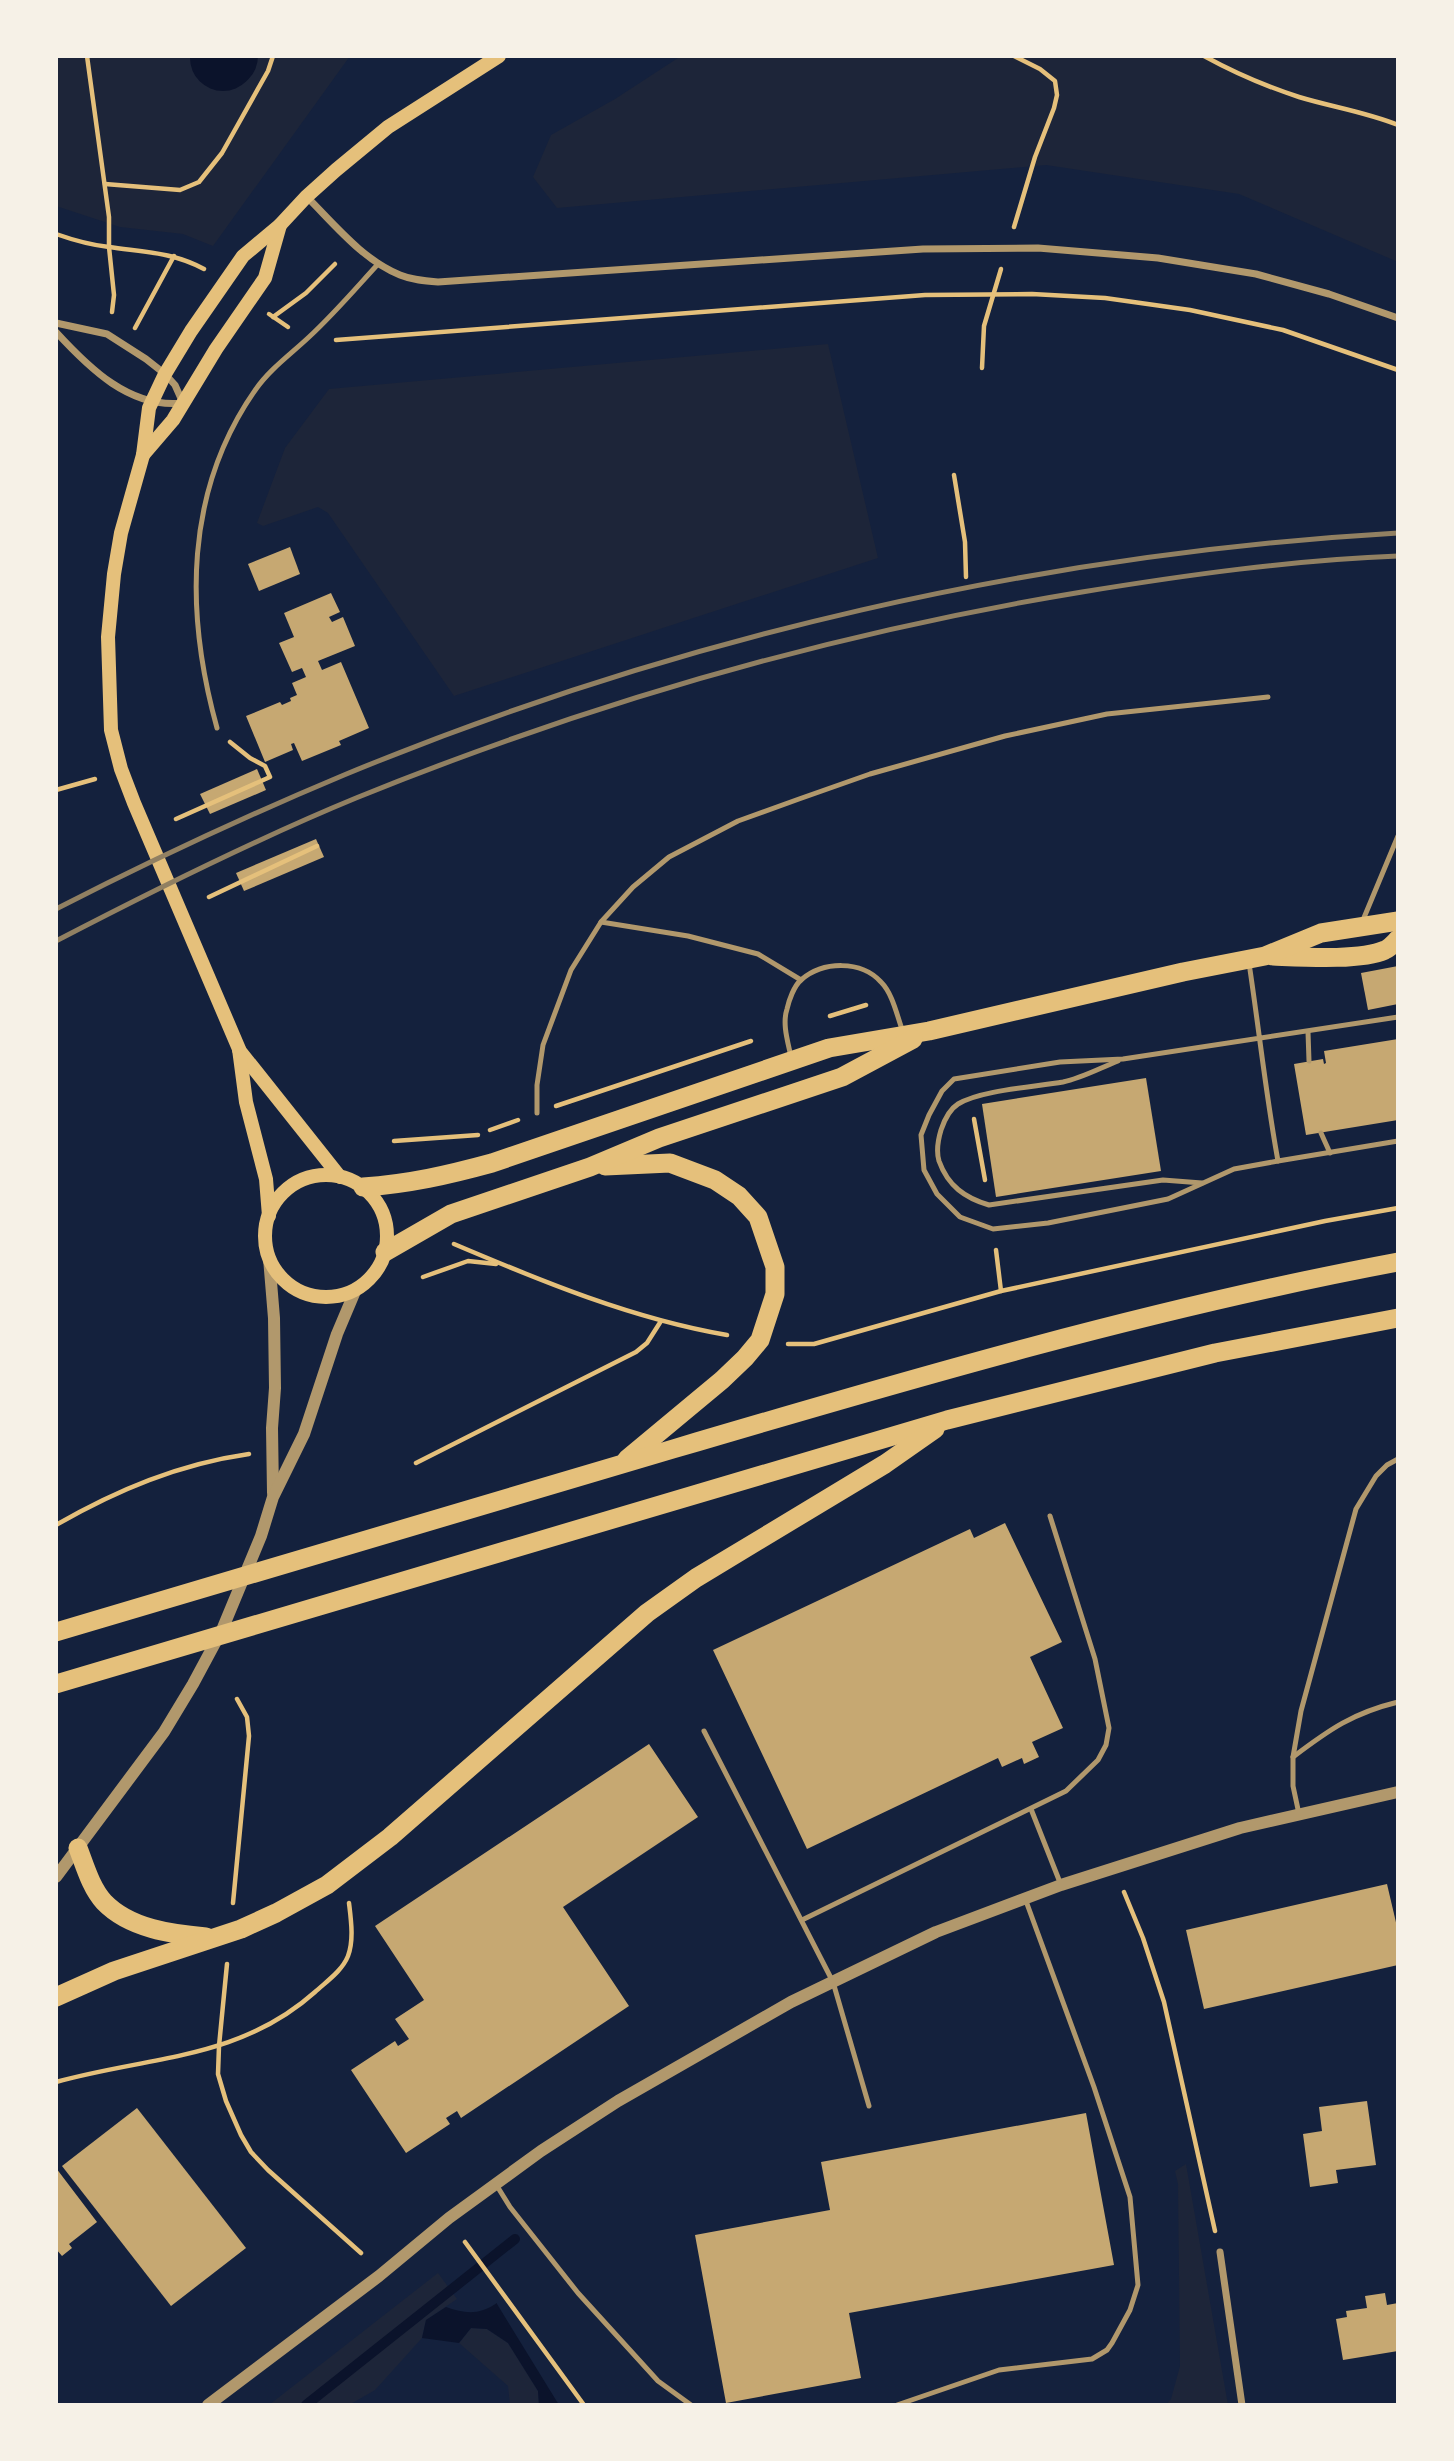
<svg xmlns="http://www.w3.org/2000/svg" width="1454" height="2461" font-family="Manrope,sans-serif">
	<rect width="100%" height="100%" fill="#14213d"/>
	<!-- green -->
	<g fill="#1d2539">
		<path d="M56,56H350L213,246L183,234L120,227L56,206Z"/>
		<path d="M681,56H1398V262L1239,194L1046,165L557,208L533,177L551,135L615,99Z"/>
		<path d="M828,344L878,558L454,696L328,513L318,507L263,526L257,523L285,448L329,389Z"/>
		<path d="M1186,2164L1228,2405H1166L1171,2399L1180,2366L1178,2184L1175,2171Z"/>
		<path d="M438,2273L457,2299L426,2320L422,2338L375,2390L349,2405H269Z"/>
		<path d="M471,2328L487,2329L508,2343L538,2391L539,2405H510L508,2386L459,2343Z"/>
	</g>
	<!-- water -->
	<path fill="#0b132b" d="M497,2303V2304L559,2405H539L538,2391L508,2343L487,2329L471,2328L459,2343L422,2338L426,2320L446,2307C466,2314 479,2315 497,2303Z"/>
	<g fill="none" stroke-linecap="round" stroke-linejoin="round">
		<!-- stream -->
		<path stroke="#0b132b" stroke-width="10" d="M306,2405L515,2239"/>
		<!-- river -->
		<path stroke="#0b132b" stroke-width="66" d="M223,58L225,56"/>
	</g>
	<!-- building -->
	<g fill="#c6a872">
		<path d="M290,547L300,574L259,591L248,564Z"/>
		<path d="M331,593L340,612L329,617L332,622L343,617L355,646L318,661L322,670L341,662L369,728L339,741L341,745L302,761L294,743L291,744L293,750L265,762L246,716L280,702L282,705L291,701L290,698L297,695L292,683L306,677L302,668L292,672L279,643L294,637L284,613Z"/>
		<path d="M257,769L266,790L210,814L200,794Z"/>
		<path d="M316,839L324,857L244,891L236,873Z"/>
		<path d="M1398,966V1004L1368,1010L1361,973Z"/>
		<path d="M1398,1039V1120L1306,1135L1294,1064L1323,1059L1324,1064L1326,1063L1324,1051Z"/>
		<path d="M1146,1078L1161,1171L996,1197L982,1104Z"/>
		<path d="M1005,1523L1062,1642L1030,1657L1063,1728L1032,1742L1039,1757L1024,1764L1022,1758L1002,1767L998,1758L807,1849L713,1650L970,1529L974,1538Z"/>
		<path d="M649,1744L698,1817L563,1907L629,2006L461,2118L457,2111L446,2118L450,2124L406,2153L351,2070L395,2041L398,2046L409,2039L395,2019L424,2000L375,1926Z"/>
		<path d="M1387,1884L1398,1931V1965L1204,2009L1186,1930Z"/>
		<path d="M1367,2101L1376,2165L1336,2170L1338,2183L1310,2187L1303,2134L1322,2131L1319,2107Z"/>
		<path d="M137,2108L246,2248L171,2306L62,2166Z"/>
		<path d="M1086,2113L1114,2265L849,2313L861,2378L726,2403L695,2235L830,2210L821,2162Z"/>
		<path d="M56,2168L97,2222L69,2244L72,2248L62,2256L56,2249Z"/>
		<path d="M1385,2293L1387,2305L1398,2303V2351L1343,2360L1336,2319L1347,2317L1346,2311L1367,2308L1365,2296Z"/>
	</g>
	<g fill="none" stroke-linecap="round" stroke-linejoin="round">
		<!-- path -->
		<g stroke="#e5c07b" stroke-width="4.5">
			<path d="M87,56L109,217V247L114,295L112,312"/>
			<path d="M1014,56L1040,69L1055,81L1057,95L1054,108L1035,157L1014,227"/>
			<path d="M1204,56C1235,73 1265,86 1299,97C1332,107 1366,112 1398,125"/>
			<path d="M105,184L180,190L199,182L222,153L268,71L273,56"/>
			<path d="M56,234C73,240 91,245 109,247C143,252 173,252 204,269"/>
			<path d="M269,314L288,327"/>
			<path d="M273,317L306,293L335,264"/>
			<path d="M135,328L174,256"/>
			<path d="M336,340L925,295L1032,294L1105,298L1190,310L1283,330L1398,370"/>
			<path d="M982,368L984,326L1001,269"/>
			<path d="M954,475L965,542L966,577"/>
			<path d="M56,790L95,779"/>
			<path d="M176,819L270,777L265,766L250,758L230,742"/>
			<path d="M209,897L317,846"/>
			<path d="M830,1016L866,1005"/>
			<path d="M556,1106L751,1041"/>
			<path d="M974,1119L985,1180"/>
			<path d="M490,1130L518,1120"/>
			<path d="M394,1141L478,1135"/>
			<path d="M454,1244C541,1281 633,1319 727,1335"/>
			<path d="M996,1250L1001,1291"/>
			<path d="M423,1277L468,1261L496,1264"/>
			<path d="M788,1344H814L1001,1291L1325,1221L1398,1208"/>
			<path d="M416,1463L636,1352L647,1343L661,1321"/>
			<path d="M56,1525C117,1490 179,1464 249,1454"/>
			<path d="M1124,1892L1143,1938L1164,2002L1215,2231"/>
			<path d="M233,1903L249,1736L247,1717L237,1699"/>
			<path d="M227,1964L219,2046L218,2074L226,2101L241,2135L251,2152L268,2170L361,2253"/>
			<path d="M56,2082C149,2056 239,2060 315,1992C327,1981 342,1971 348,1956C354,1940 351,1920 349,1903"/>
			<path d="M465,2242L584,2405"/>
		</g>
		<!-- service -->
		<g stroke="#b1986c" stroke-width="5">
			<path d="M217,728C185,613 184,491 256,389C270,369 291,354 309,337C334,314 356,288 379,263"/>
			<path d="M1363,920L1398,836"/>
			<path d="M601,922L688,936L758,954L801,980"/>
			<path d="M1249,963C1259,1029 1266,1096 1278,1161L1234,1169L1168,1199L1048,1223L993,1229L960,1217L937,1194L924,1170L921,1135L929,1115L942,1091L954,1079L1060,1062L1123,1059L1398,1017"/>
			<path d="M1308,1032L1309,1061"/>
			<path d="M791,1057C788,1042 782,1024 787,1009C789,1000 794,986 801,980C823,961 861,960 881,982C893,994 897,1016 903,1032"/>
			<path d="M1118,1061C1100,1068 1082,1078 1063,1082C1035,1087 981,1090 958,1104C950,1109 944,1121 941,1130C938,1140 936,1151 939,1161C948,1186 965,1198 989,1205L1163,1180L1202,1183"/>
			<path d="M537,1113V1085L543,1045L571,970L601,922L633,887L669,857L738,821L799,799L870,774L1005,736L1107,714L1268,697"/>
			<path d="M1321,1133L1330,1153"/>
			<path d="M1278,1161L1398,1141"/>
			<path d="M704,1731L833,1982L869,2106"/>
			<path d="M1293,1757C1330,1729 1353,1713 1398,1702"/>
			<path d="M1031,1809L1061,1885"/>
			<path d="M1299,1814L1293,1786V1757L1301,1711L1356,1509L1376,1476L1387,1465L1398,1459"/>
			<path d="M802,1920L1066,1791L1098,1760L1106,1745L1109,1728L1095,1659L1050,1516"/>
			<path d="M497,2186L510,2207L578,2293L658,2381L691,2405"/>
			<path d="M897,2405L999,2370L1092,2359L1107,2350L1112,2343L1130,2310L1138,2285L1130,2197L1094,2087L1026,1901"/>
		</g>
		<!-- minor -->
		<g stroke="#b1986c" stroke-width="7">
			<path d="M307,197C335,225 363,260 400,275C412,280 425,281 438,282L923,249L1038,248L1158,258L1256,274L1329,294L1398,318"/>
			<path d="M56,323L107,334L146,359L165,374L175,385L183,403C130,409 89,368 56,332"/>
			<path d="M1220,2252L1242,2405"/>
		</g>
		<!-- tertiary -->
		<g stroke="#b1986c" stroke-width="12">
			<path d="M269,1258L274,1318L275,1388L272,1428L273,1493"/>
			<path d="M56,1877L164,1732L193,1684L222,1630L261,1536L273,1497L304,1434L337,1334L356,1289"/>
			<path d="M208,2405L379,2276L449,2218L541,2151L618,2101L791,2002L936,1932L1061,1885L1240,1828L1398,1792"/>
		</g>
		<!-- secondary -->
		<g stroke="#e5c07b" stroke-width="14">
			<path d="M143,455L173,420L216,349L265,278L280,225"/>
			<path d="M239,1050L340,1177"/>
			<circle cx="326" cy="1236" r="61"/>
			<path d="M269,1216L266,1179L246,1102L239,1049L134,803L121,769L111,730L108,637L114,574L121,533L143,455L149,408L165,374L191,331L243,256L280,225L306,197L336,170L388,127L499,56"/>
		</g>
		<!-- trunk -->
		<g stroke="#e5c07b" stroke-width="19">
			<path d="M1273,956C1300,957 1361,961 1385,950C1390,948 1394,943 1398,939"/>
			<path d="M605,1166L670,1163L715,1180L739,1196L758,1217L775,1267V1294L760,1340L745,1358L722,1380L627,1459"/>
			<path d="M363,1187C409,1184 448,1175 492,1163L829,1048L929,1031L1183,972L1265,956L1321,933L1398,921"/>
			<path d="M385,1252L451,1214L590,1167L659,1138L842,1077L913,1039"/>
			<path d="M56,1632C262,1570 468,1510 673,1449C913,1378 1153,1308 1398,1262"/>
			<path d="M56,1684L947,1420L1215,1353L1398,1318"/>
			<path d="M78,1848C85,1866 91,1888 104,1902C130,1929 172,1934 206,1937"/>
			<path d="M56,1997L114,1971L241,1929L276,1913L327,1885L390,1837L647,1613L696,1578L885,1464L935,1429"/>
		</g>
		<!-- rail -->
		<g stroke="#918062" stroke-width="5">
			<path d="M56,909C150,861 246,816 344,775C677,637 1038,554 1398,533"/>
			<path d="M56,941C154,890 254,840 356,798C590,703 833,633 1082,592C1186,575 1293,560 1398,556"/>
		</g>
	</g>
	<!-- border -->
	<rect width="1454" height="2461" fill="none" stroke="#f6f1e7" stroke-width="116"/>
</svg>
